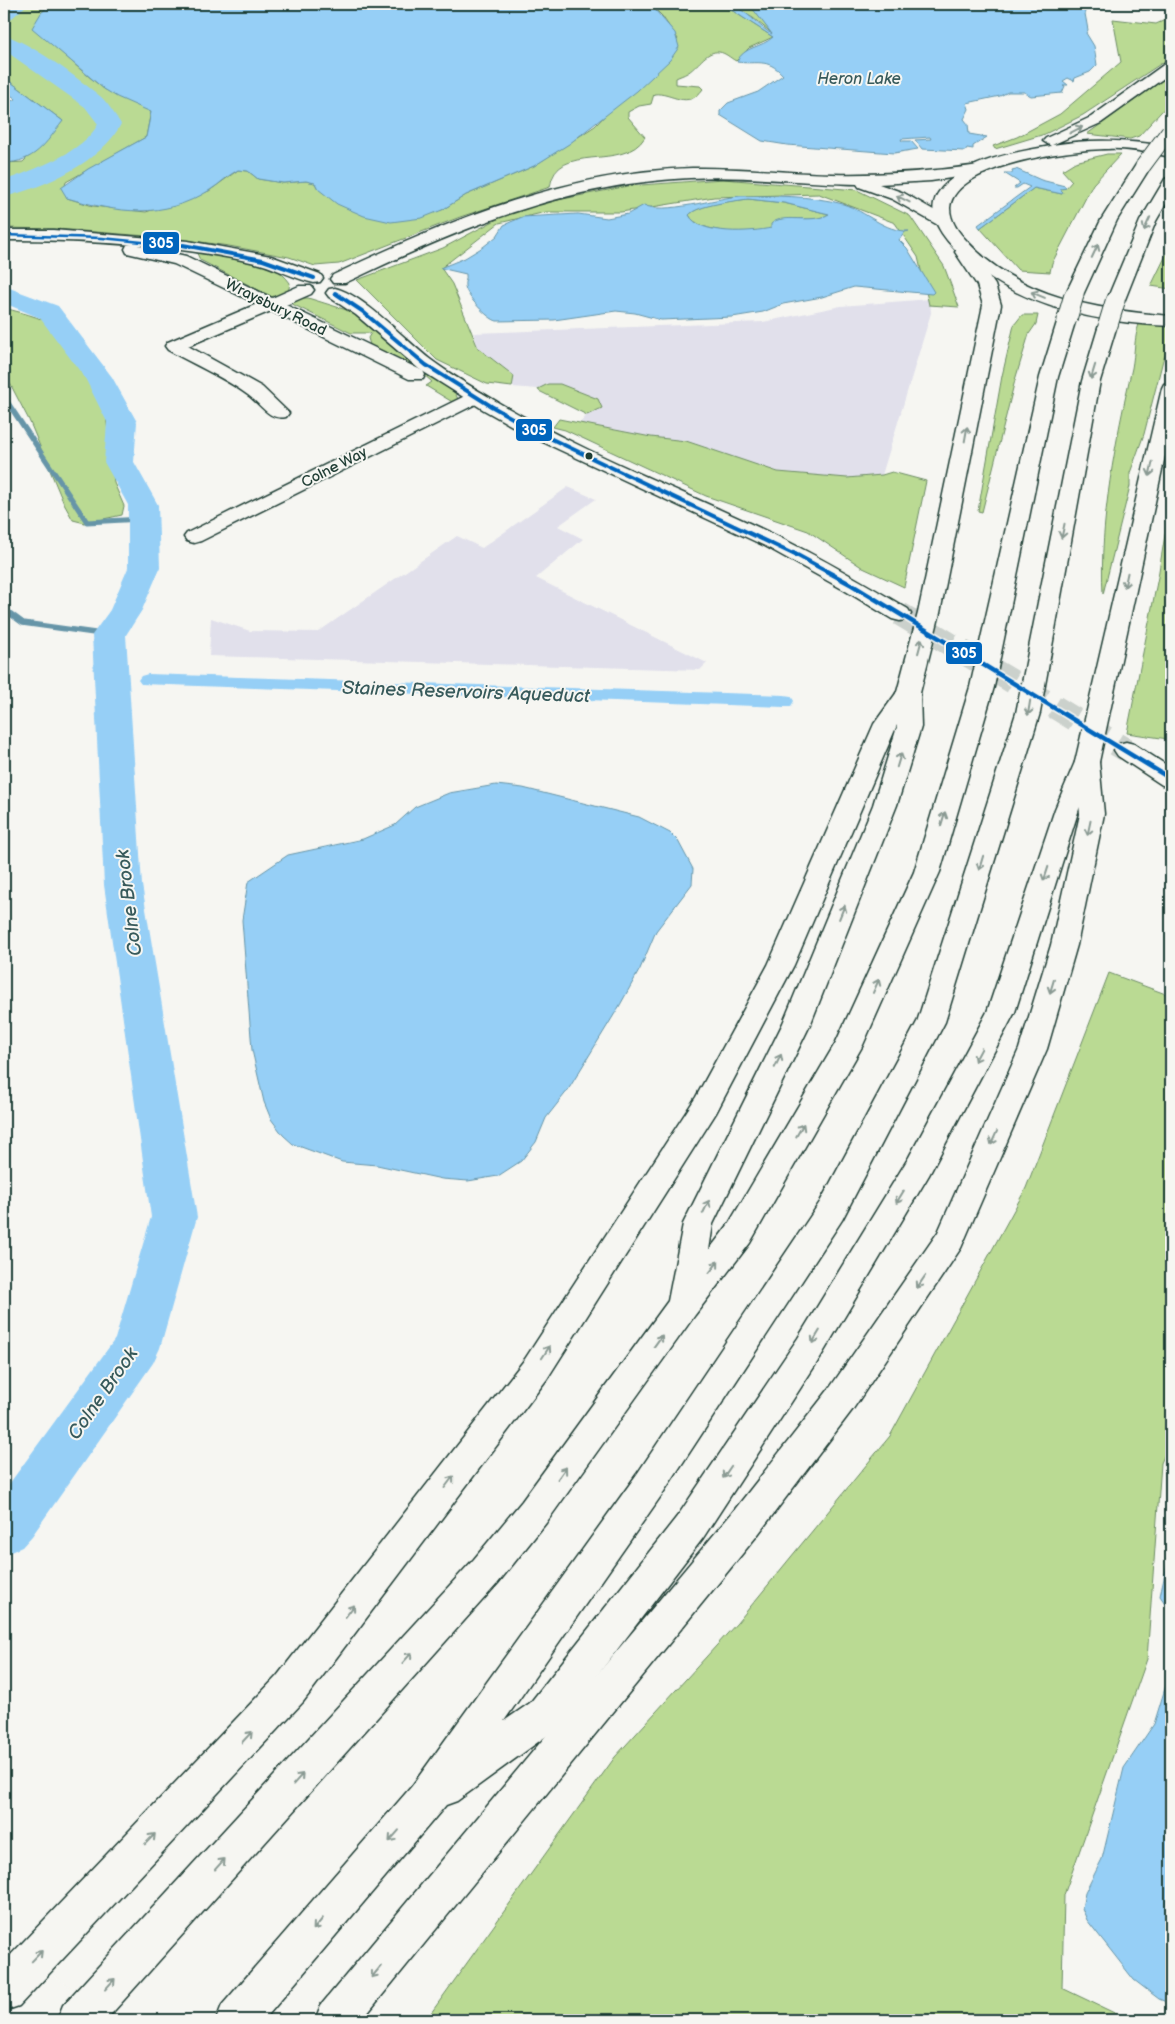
<svg xmlns="http://www.w3.org/2000/svg" width="1175" height="2024" font-family="'Balsamiq Sans',sans-serif">
	<rect width="100%" height="100%" fill="#f6f6f2"/>
	<filter id="ink" filterUnits="userSpaceOnUse"><feTurbulence type="fractalNoise" baseFrequency=".02" numOctaves="2"/><feDisplacementMap in="SourceGraphic" scale="10" xChannelSelector="R" yChannelSelector="G"/><feConvolveMatrix kernelMatrix="1 2 1 2 8 2 1 2 1" color-interpolation-filters="sRGB"/></filter>
	<g filter="url(#ink)">
		<!-- built -->
		<g fill="#e1e0eb">
			<path d="M930,299L931,313L882,475L847,478L778,472L686,441L651,437L579,424L587,415L538,389L512,387L514,376L478,348L474,333L763,322L841,306Z"/>
			<path d="M568,487L596,499L558,526L583,539L536,578L707,663L700,670L209,656L211,618L250,631L318,632L457,536L482,548Z"/>
		</g>
		<!-- green -->
		<g fill="#bada93" stroke="#6c8c64">
			<path d="M4,4H51L41,13L50,42L81,70L104,89L151,111L146,137L66,182L64,190L67,198L93,206L146,212L209,191L238,170L248,171L258,179L283,183L306,181L315,183L318,189L442,210L466,195L534,166L595,126L678,39L662,16L650,4H722L773,37L749,48L736,61C730,58 726,53 719,52C706,50 697,68 687,73C684,75 680,76 676,78V84L700,86L703,89C687,111 672,92 654,94L651,104L639,106L628,112V117L645,137C624,173 556,140 550,187L460,217L339,264L315,266L289,257L229,246L172,238L57,229L4,228V163L23,162L63,121L4,77Z"/>
			<path d="M728,4H749L774,35L753,18Z"/>
			<path d="M1165,4H1171V57L1083,115L1045,134L995,149L993,146L1017,137L1060,114L1121,62L1113,19L1156,24L1170,18Z"/>
			<path d="M1171,74V101L1139,136L1130,139L1087,134Z"/>
			<path d="M1107,154H1121L1093,184L1052,263L1050,272L1018,270L980,228L1034,188L1062,194L1060,189L1066,188L1072,181L1062,170L1075,162Z"/>
			<path d="M723,179L857,190L910,216L944,266L959,307L929,305L918,257L895,223L819,194L714,197L621,212H546L499,223L441,268L452,284L478,348L514,376L512,387L487,384L437,360L357,280L443,248L518,208L628,186Z"/>
			<path d="M748,199L784,203L829,214C814,223 802,217 787,219C781,220 776,227 770,229C753,235 698,234 689,215C698,204 734,201 748,199Z"/>
			<path d="M1171,245V289L1151,286Z"/>
			<path d="M196,251C226,256 272,256 290,283L288,293L276,299L200,260Z"/>
			<path d="M299,298H308L353,312L418,366L455,393L458,399L454,403L426,386L432,382L422,373L370,345L368,338L371,333H351L288,302Z"/>
			<path d="M4,308C26,314 48,318 65,334L104,398L114,483L124,506L122,515L85,523L73,520L64,504L29,420L4,372Z"/>
			<path d="M1022,315H1038L1036,324L1029,334L1015,380L982,512L978,511L1002,376L1014,325Z"/>
			<path d="M1139,324L1171,327V344L1163,360L1144,434L1130,473V486L1103,594C1099,522 1116,439 1132,368C1135,352 1134,339 1139,324Z"/>
			<path d="M548,384H560L598,399L602,408L587,415L539,391L538,389Z"/>
			<path d="M559,419L651,437L686,441L778,472L847,478L882,475L892,472L926,481L904,587L863,568L808,531L706,496L565,430L553,427Z"/>
			<path d="M1171,499V709L1168,739L1127,733L1158,577Z"/>
			<path d="M1109,973L1171,996V1440L1161,1463L1147,1659L1064,1895L1062,1988L1129,2020H426L615,1757L737,1623L890,1436L1026,1188Z"/>
		</g>
		<!-- water -->
		<g fill="#96cff6" stroke="#6695a8" fill-rule="evenodd">
			<path d="M51,4H650L675,33L679,47L670,60L637,91L569,144L534,166L466,195L442,210L422,218L391,222L364,216L337,204L318,189L315,183L306,181L283,183L258,179L248,171L238,170C228,175 220,184 210,190C162,220 119,213 67,198L61,188L88,169L146,137L151,112L117,97L104,89L32,28L41,13Z"/>
			<path d="M722,4C743,4 756,25 772,34L749,4H1081L1084,8L1088,30L1086,33L1094,46L1097,65L1090,72L1075,78L1074,81L1068,78L1063,81L1068,85H1063L1065,86L1062,93L1031,96L1024,92H1008L1000,96L967,103L969,109L964,119L968,124L969,134L987,137L973,146V149L967,148L965,151L922,149L915,140L931,139L930,137L901,139L902,141H911L918,149L894,153L787,145L762,141L720,115V111L728,103L758,92L783,75C767,57 757,65 737,62C743,46 762,48 773,37Z"/>
			<path d="M4,77L63,121C45,144 35,162 4,163V104L16,99L4,90Z"/>
			<path d="M1016,169L1041,180L1065,186L1066,188L1060,189L1063,192L1062,194L1034,188L980,228L978,225L1030,187L1023,184L1017,188H1014L1020,183L1004,173H1013L1012,170Z"/>
			<path d="M740,196C774,196 810,195 843,204C866,211 884,232 909,231L905,232L899,240L907,248L934,292L932,294L854,287L822,297L783,304L763,312L732,317L661,320L635,313L616,311L554,320L497,321C488,319 466,296 465,286C464,282 467,279 466,274L440,268L465,258L483,247L497,236L504,225L522,217L578,214L607,218L628,214L644,205C663,215 716,198 740,196ZM748,199L784,203L829,214C811,225 783,212 771,224V228C753,232 699,236 689,215C697,205 735,201 748,199Z"/>
			<path d="M496,785L523,788L639,817L670,833L678,841L693,869L692,884L656,931L640,969L620,1005L568,1090L546,1118L536,1142L521,1161L498,1176L468,1181L442,1179L377,1165L342,1162L293,1144L283,1135L271,1119L264,1102L252,1050L242,920L248,882L288,855L363,839L395,825L415,807L449,793Z"/>
			<path d="M1171,1515V1612L1160,1596L1170,1552Z"/>
			<path d="M1171,1669V2004L1159,1999L1134,1980L1087,1920L1082,1908L1085,1893L1102,1859L1124,1768L1154,1724Z"/>
		</g>
		<!-- pier -->
		<path fill="#f6f6f2" d="M12,1942L109,2018L110,2020H4V1950Z"/>
		<g fill="none" stroke-linecap="round" stroke-linejoin="round">
			<!-- stream-far1 -->
			<path stroke="#6695a8" stroke-width="5" d="M4,397L87,522L142,519"/>
			<!-- stream -->
			<path stroke="#6695a8" stroke-width="5.5" d="M4,609L23,623L109,635"/>
			<!-- canal -->
			<path fill="#96cff6" fill-rule="evenodd" d="M148,674L784,695L791,696L794,701L791,706L784,707L141,684L138,680L141,676Z"/>
			<!-- river -->
			<g fill="#96cff6" fill-rule="evenodd">
				<path d="M6,4H28L11,19L4,21Z"/>
				<path d="M4,35C29,41 79,79 100,96C108,103 115,115 121,124C103,161 43,188 4,197V181C32,170 83,153 98,124L85,107L4,50Z"/>
				<path d="M4,286L58,306L112,377L137,422L134,462L158,505L160,568L142,610L126,635L142,885L197,1217L160,1348L153,1363L32,1536L22,1547L4,1555V1491L115,1339L151,1217L104,885L92,635L110,610L128,568V505L104,462L107,422L85,378L40,318L4,303Z"/>
			</g>
			<!-- major-tunnel -->
			<path stroke="#cbd1cc" stroke-width="24" stroke-dasharray="24 12" stroke-linecap="butt" d="M900,614L1126,750"/>
			<!-- minor casing -->
			<g stroke="#1f3d34" stroke-width="3">
				<g id="minor">
					<path d="M133,244L186,256L272,298L299,286H311L314,290L311,294L286,305L423,371L425,375L423,379H409L271,311L188,346L262,387L289,413L286,417C269,421 261,404 248,395C224,377 194,365 168,350L165,346L168,342L257,304L174,264L127,253L125,249L127,245Z"/>
					<path d="M475,391L482,393L485,397L482,401L201,541L194,543L187,541L184,537L187,533Z"/>
				</g>
			</g>
			<!-- major casing -->
			<g stroke="#1f3d34" stroke-width="3">
				<g id="major">
					<path d="M979,165L987,170L985,173L931,181L879,184L904,193L951,220L953,224L951,228L945,229L892,199L859,187L857,184C802,183 746,175 690,178C564,184 458,229 345,283H333L330,279L333,275C447,221 564,172 692,168C739,167 785,173 832,174C881,175 930,172 979,165Z"/>
					<path d="M4,230H53L188,241L271,256L320,274L323,278L320,282L314,283C295,279 278,269 260,264C179,245 87,240 4,240Z"/>
					<path d="M964,247L970,248L995,285L1001,305L940,613L920,693L897,725L794,965L716,1113L547,1379L303,1702L19,2006L4,2011V1962L277,1676L525,1359L696,1097L768,965L874,724L897,692L918,613L983,305L977,285L955,252L958,248Z"/>
					<path d="M335,288C364,295 406,341 431,360C452,376 476,389 499,403C588,455 686,492 779,537C823,559 866,584 908,609L911,614L908,619L900,621L892,619L844,590L765,546L530,436L484,410L419,369L356,315L329,297L326,293L329,289Z"/>
					<path d="M1171,382V428L1099,762L1104,814L1077,945L1047,1049L961,1248L853,1409L756,1537L362,2020H315L321,2005L732,1513L829,1389L938,1232L1019,1049L1051,945L1080,814L1075,762L1162,388L1164,384Z"/>
					<path d="M1126,742L1134,744L1171,768V787L1162,785L1118,756L1114,750L1118,744Z"/>
				</g>
			</g>
			<!-- highway casing -->
			<g stroke="#1f3d34" stroke-width="3">
				<g id="highway">
					<path d="M1171,62V73L1101,123L1052,145C1093,138 1130,140 1171,147V157C1150,153 1129,148 1108,149C1074,149 953,164 950,208C950,221 959,233 967,241C1018,298 1099,310 1171,316V326C1119,324 1063,315 1016,292C988,279 907,226 942,188C968,160 1015,152 1051,146L1043,141L1046,138L1091,117L1166,63Z"/>
					<path d="M1143,161L1151,166L1117,220L1083,295L1080,299H1068L1065,295L1101,220L1137,163Z"/>
					<path d="M1171,177V195L1156,221L1124,302L1121,306H1109L1106,302L1140,221L1165,179Z"/>
					<path d="M1067,314L1073,315L1076,319L1058,377L994,687L940,872L863,1045L750,1243L695,1315L546,1523L498,1583L106,2020H57L63,2005L474,1559L522,1501L668,1301L683,1224L783,1023L873,805L897,727L896,693L900,688L908,686L916,688L920,693L921,727L897,805L811,1023L713,1224L709,1250L728,1225L836,1042L914,872L970,687L1040,377L1058,319L1061,315Z"/>
					<path d="M1108,320L1114,321L1117,325L1100,381L1040,713L945,1022L842,1220L661,1496L504,1721L530,1703L679,1514L798,1338L909,1157L987,1012L1055,809L1075,762L1078,756L1087,754L1096,756L1099,762L1079,809L1015,1012L929,1175L820,1358L703,1538L556,1729L457,1801L446,1805L264,2020H216L222,2005L412,1786L637,1474L820,1202L917,1022L1016,713L1082,381L1099,325L1102,321Z"/>
				</g>
			</g>
			<!-- minor -->
			<use href="#minor" fill="#f6f6f2" fill-rule="evenodd"/>
			<!-- major -->
			<use href="#major" fill="#f6f6f2" fill-rule="evenodd"/>
			<!-- highway -->
			<use href="#highway" fill="#f6f6f2" fill-rule="evenodd"/>
			<!-- highway-bridge-far1 casing -->
			<g stroke="#1f3d34" stroke-width="17" stroke-linecap="butt">
				<path id="highway-bridge-far1" d="M1143,166L1169,131"/>
			</g>
			<!-- highway-bridge casing -->
			<g stroke="#1f3d34" stroke-width="21" stroke-linecap="butt">
				<g id="highway-bridge">
					<path d="M1067,319L1074,295"/>
					<path d="M1108,325L1115,302"/>
				</g>
			</g>
			<!-- highway-bridge-far1 -->
			<use href="#highway-bridge-far1" stroke="#f6f6f2" stroke-width="15"/>
			<!-- highway-bridge -->
			<use href="#highway-bridge" stroke="#f6f6f2" stroke-width="19"/>
			<!-- bus-1-far2 casing -->
			<g stroke="#f6f6f2" stroke-width="4.5">
				<path id="bus-1-far2" d="M4,235L102,238L192,247"/>
			</g>
			<!-- bus-1-far1 casing -->
			<g stroke="#f6f6f2" stroke-width="6">
				<g id="bus-1-far1">
					<path d="M183,245L263,260L314,278"/>
					<path d="M335,293L362,311L426,365L491,406L537,432L795,555"/>
				</g>
			</g>
			<!-- bus-1 casing -->
			<g stroke="#f6f6f2" stroke-width="8">
				<path id="bus-1" d="M793,553L852,585L1171,779"/>
			</g>
			<!-- bus-1-far2 -->
			<use href="#bus-1-far2" stroke="#0065bd" stroke-width="2.5"/>
			<!-- bus-1-far1 -->
			<use href="#bus-1-far1" stroke="#0065bd" stroke-width="4"/>
			<!-- bus-1 -->
			<use href="#bus-1" stroke="#0065bd" stroke-width="4.5"/>
		</g>
		<!-- one-way arrows -->
		<defs><path id="oneway-shaft" d="M-6 0H5M1.5-3L5.5 0L1.5 3" fill="none" stroke-width="1.6" stroke-linecap="round" stroke-linejoin="round" transform="scale(1.25)"/></defs>
		<g stroke="#8a9a93">
			<use href="#oneway-shaft" transform="translate(1076 130) rotate(-27)"/>
			<use href="#oneway-shaft" transform="translate(903 199) rotate(-153)"/>
			<use href="#oneway-shaft" transform="translate(1147 224) rotate(115)"/>
			<use href="#oneway-shaft" transform="translate(1095 251) rotate(-65)"/>
			<use href="#oneway-shaft" transform="translate(1038 295) rotate(-157)"/>
			<use href="#oneway-shaft" transform="translate(1093 372) rotate(107)"/>
			<use href="#oneway-shaft" transform="translate(966 434) rotate(-80)"/>
			<use href="#oneway-shaft" transform="translate(1151 469) rotate(103)"/>
			<use href="#oneway-shaft" transform="translate(1063 531) rotate(102)"/>
			<use href="#oneway-shaft" transform="translate(1126 580) rotate(102)"/>
			<use href="#oneway-shaft" transform="translate(920 646) rotate(-75)"/>
			<use href="#oneway-shaft" transform="translate(1029 708) rotate(99)"/>
			<use href="#oneway-shaft" transform="translate(899 760) rotate(-73)"/>
			<use href="#oneway-shaft" transform="translate(943 819) rotate(-73)"/>
			<use href="#oneway-shaft" transform="translate(1089 828) rotate(102)"/>
			<use href="#oneway-shaft" transform="translate(981 863) rotate(107)"/>
			<use href="#oneway-shaft" transform="translate(1046 874) rotate(108)"/>
			<use href="#oneway-shaft" transform="translate(842 912) rotate(-68)"/>
			<use href="#oneway-shaft" transform="translate(876 986) rotate(-66)"/>
			<use href="#oneway-shaft" transform="translate(1052 986) rotate(107)"/>
			<use href="#oneway-shaft" transform="translate(978 1055) rotate(118)"/>
			<use href="#oneway-shaft" transform="translate(778 1061) rotate(-64)"/>
			<use href="#oneway-shaft" transform="translate(800 1130) rotate(-60)"/>
			<use href="#oneway-shaft" transform="translate(994 1138) rotate(114)"/>
			<use href="#oneway-shaft" transform="translate(900 1197) rotate(121)"/>
			<use href="#oneway-shaft" transform="translate(706 1207) rotate(-64)"/>
			<use href="#oneway-shaft" transform="translate(714 1267) rotate(-52)"/>
			<use href="#oneway-shaft" transform="translate(921 1282) rotate(124)"/>
			<use href="#oneway-shaft" transform="translate(816 1337) rotate(121)"/>
			<use href="#oneway-shaft" transform="translate(658 1341) rotate(-54)"/>
			<use href="#oneway-shaft" transform="translate(546 1352) rotate(-57)"/>
			<use href="#oneway-shaft" transform="translate(727 1472) rotate(124)"/>
			<use href="#oneway-shaft" transform="translate(562 1473) rotate(-54)"/>
			<use href="#oneway-shaft" transform="translate(449 1482) rotate(-53)"/>
			<use href="#oneway-shaft" transform="translate(350 1611) rotate(-53)"/>
			<use href="#oneway-shaft" transform="translate(407 1658) rotate(-48)"/>
			<use href="#oneway-shaft" transform="translate(247 1737) rotate(-47)"/>
			<use href="#oneway-shaft" transform="translate(298 1779) rotate(-48)"/>
			<use href="#oneway-shaft" transform="translate(394 1836) rotate(131)"/>
			<use href="#oneway-shaft" transform="translate(150 1839) rotate(-46)"/>
			<use href="#oneway-shaft" transform="translate(220 1864) rotate(-48)"/>
			<use href="#oneway-shaft" transform="translate(318 1924) rotate(130)"/>
			<use href="#oneway-shaft" transform="translate(37 1956) rotate(-46)"/>
			<use href="#oneway-shaft" transform="translate(376 1972) rotate(130)"/>
			<use href="#oneway-shaft" transform="translate(110 1984) rotate(-48)"/>
		</g>
	</g>
	<!-- markers -->
	<circle fill="#1f3d34" stroke="#f6f6f2" stroke-width="2" cx="589" cy="456" r="4.5"/>
	<g text-anchor="middle" stroke-width="4" stroke-linejoin="round" paint-order="stroke">
		<!-- far-street labels -->
		<g font-size="15" fill="#1f3d34" stroke="#f6f6f2">
			<text transform="translate(276 307) rotate(26)" y="5">Wraysbury Road</text>
			<text transform="translate(334 467) rotate(-27)" y="5">Colne Way</text>
		</g>
		<!-- far-water labels -->
		<g font-size="16" font-style="italic" fill="#375a5b" stroke="#f6f6f2">
			<text x="859" y="84">Heron Lake</text>
		</g>
		<!-- water labels -->
		<g font-size="19" font-style="italic" fill="#375a5b" stroke="#f6f6f2">
			<text transform="translate(466 691) rotate(2)" y="7">Staines Reservoirs Aqueduct</text>
			<text transform="translate(128 903) rotate(-97)" y="7">Colne Brook</text>
			<text transform="translate(102 1393) rotate(-55)" y="7">Colne Brook</text>
		</g>
	</g>
	<g stroke="#f6f6f2" stroke-width="2">
		<rect x="142" y="231" width="38" height="24" rx="5" fill="#0065bd"/>
		<rect x="515" y="418" width="38" height="24" rx="5" fill="#0065bd"/>
		<rect x="945" y="641" width="38" height="24" rx="5" fill="#0065bd"/>
	</g>
	<g font-size="14" text-anchor="middle" font-weight="bold" fill="#fff">
		<text x="161" y="248">305</text>
		<text x="534" y="435">305</text>
		<text x="964" y="658">305</text>
	</g>
	<!-- margin -->
	<rect width="1175" height="2024" fill="none" stroke="#f6f6f2" stroke-width="20"/>
	<rect x="10" y="10" width="1155" height="2004" fill="none" stroke="#1f3d34" stroke-width="2" filter="url(#ink)"/>
</svg>
